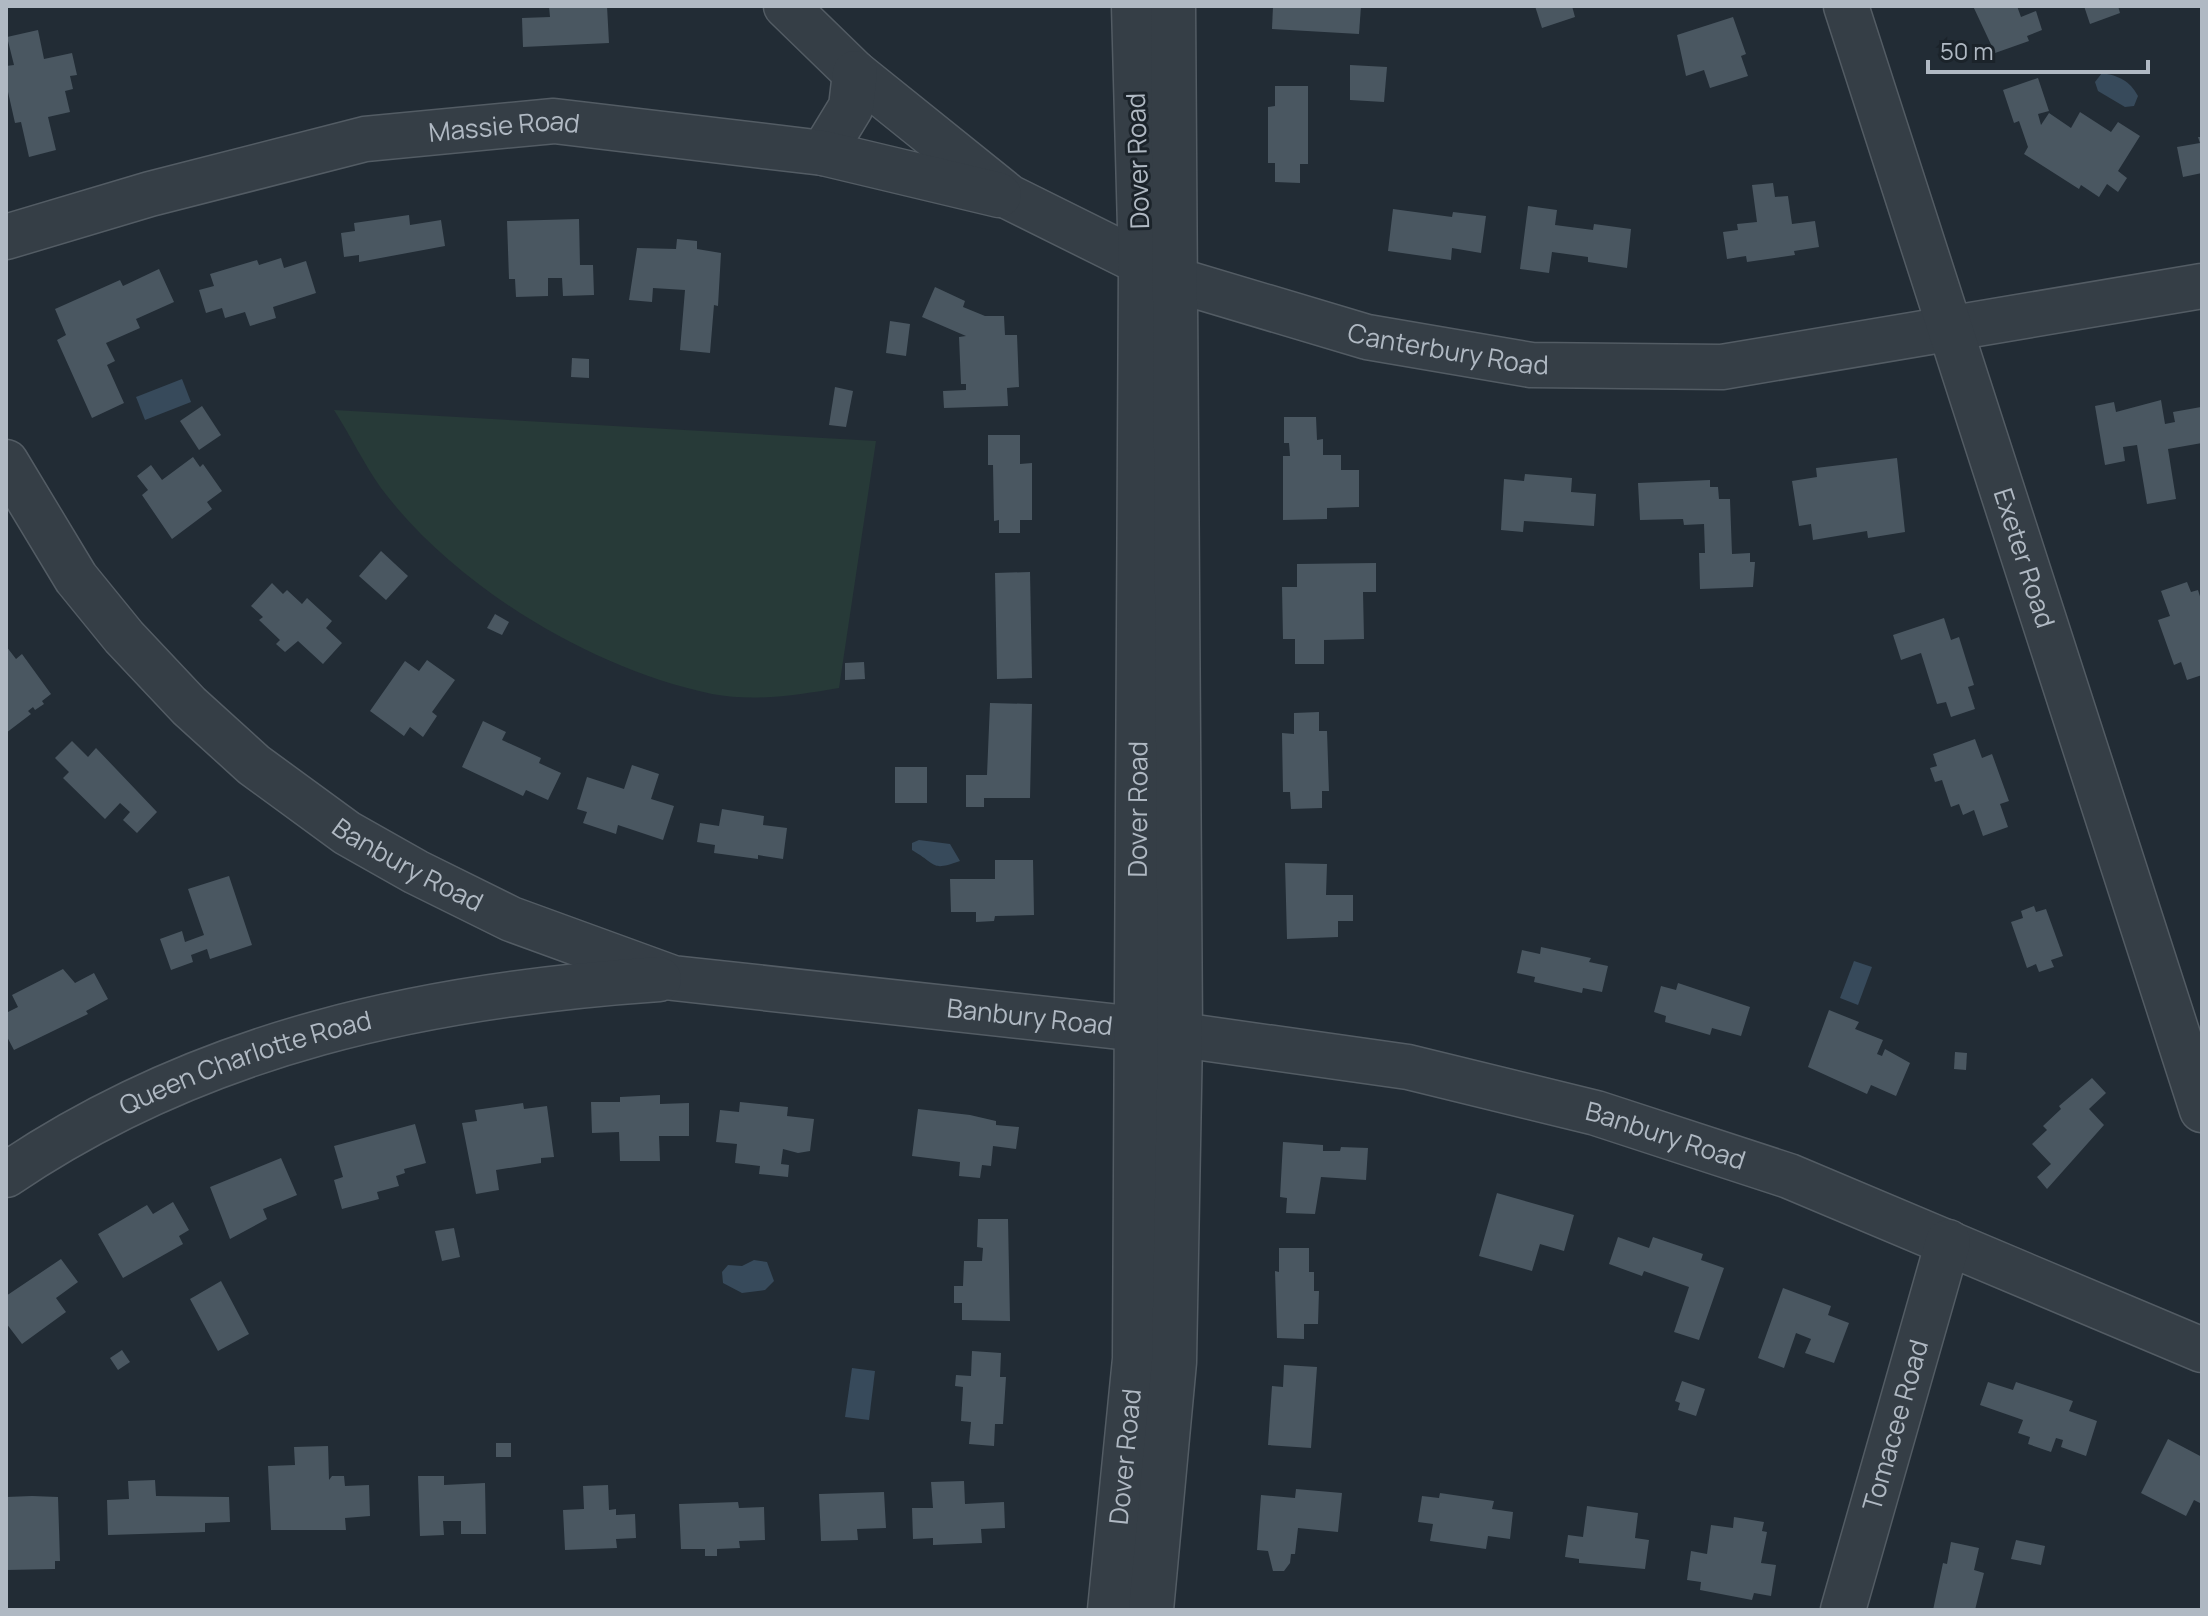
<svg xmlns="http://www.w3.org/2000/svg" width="2208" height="1616" font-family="Manrope,sans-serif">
	<rect width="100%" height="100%" fill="#222c35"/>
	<!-- green -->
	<path fill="#273a38" d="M334,410L876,441L839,688C798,695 754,702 712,694C592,669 455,587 381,488C364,464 350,435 334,410Z"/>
	<!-- water -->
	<g fill="#374a5b">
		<path d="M2102,73C2119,76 2129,80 2138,96L2134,106L2125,107L2098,91L2095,82Z"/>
		<path d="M182,379L191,402L145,420L136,397Z"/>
		<path d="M919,840L950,844L960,861C931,871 939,866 912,850V843Z"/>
		<path d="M1854,961L1872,967L1858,1005L1840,998Z"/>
		<path d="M754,1260L767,1262L774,1281L765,1290L742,1293L723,1283L722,1272L728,1265L742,1266Z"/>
		<path d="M852,1368L875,1371L869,1420L845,1417Z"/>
	</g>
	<!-- building -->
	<g fill="#4a5761">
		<path d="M549,6H607L609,43L523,47L522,18L550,17Z"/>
		<path d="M1273,6H1361L1359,34L1272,29Z"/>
		<path d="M1535,6H1572L1575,17L1542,28Z"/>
		<path d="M1973,6H2017L2021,17L2036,11L2042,30L2027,36L2029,41L1995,53Z"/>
		<path d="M2084,6H2118L2120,13L2090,24Z"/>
		<path d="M1733,17L1746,54L1741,56L1748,76L1710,88L1704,70L1686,76L1677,35Z"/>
		<path d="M38,30L44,59L72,53L77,75L70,76L73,89L65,91L70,112L48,117L56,150L29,157L21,122L15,123L6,83V66L14,65L7,37Z"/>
		<path d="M1350,65L1387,67L1384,102L1350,100Z"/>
		<path d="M2038,78L2049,111L2038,114L2041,125L2049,113L2071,128L2080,112L2111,132L2118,122L2140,136L2118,171L2127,178L2118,192L2107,184L2099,197L2081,185L2079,189L2024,154L2028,147L2019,121L2014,123L2003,90Z"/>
		<path d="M1275,86H1308V164H1300V183L1275,182V163H1268V107L1275,106Z"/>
		<path d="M2198,137H2202V173L2183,177L2177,147L2200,143Z"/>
		<path d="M1773,183L1775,197L1788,196L1792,224L1815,221L1819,247L1794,251L1795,255L1747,262L1746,256L1727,259L1723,232L1738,230L1737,224L1757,222L1752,185Z"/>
		<path d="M1528,206L1557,210L1555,225L1593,230L1594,224L1631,229L1627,268L1588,262V257L1552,252L1549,273L1520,269Z"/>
		<path d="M1393,209L1452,217L1453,212L1486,216L1481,253L1452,248L1451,260L1388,251Z"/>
		<path d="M409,215L410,225L441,220L445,246L359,262V255L344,257L341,233L355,231L354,223Z"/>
		<path d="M579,219L580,265H593L594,295L563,296L562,278H548V296L516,297L515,279H509L507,221Z"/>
		<path d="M677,239L697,241V249L721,253L718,306L714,305L710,353L680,350L685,290L653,288L652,302L629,300L637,248L676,249Z"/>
		<path d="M281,258L284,268L306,261L316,293L273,307L276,318L250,326L245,312L225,318L222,308L206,313L199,290L214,286L210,274L257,260L259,265Z"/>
		<path d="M159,269L174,302L136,319L140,328L106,343L115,361L107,365L124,403L92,418L57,340L66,335L55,309L120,280L123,286Z"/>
		<path d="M935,287L965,301L963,307L985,316H1004L1005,335H1017L1019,387L1007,388L1008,406L944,408L943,391L966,390V384H961L959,337L966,336L922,317Z"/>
		<path d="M890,321L910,324L906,356L886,353Z"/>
		<path d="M572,358L589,359V378L571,377Z"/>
		<path d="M835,387L853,391L846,427L829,425Z"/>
		<path d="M2161,400L2165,424L2175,422L2173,412L2201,407L2202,443L2168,449L2176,499L2147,504L2137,445L2123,447L2125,461L2105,465L2095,406L2114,402L2116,412Z"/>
		<path d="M202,406L221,435L199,450L180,421Z"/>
		<path d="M1284,417H1316L1317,440L1323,439V455H1341V470H1359V507L1327,508V519L1283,520V456H1290L1289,443H1284Z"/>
		<path d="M988,435H1020V464L1032,463V520H1020V533H999V520L994,521L993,465H988Z"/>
		<path d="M193,457L200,467L203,464L222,491L207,502L212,509L172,539L142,495L148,490L137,476L151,465L162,480Z"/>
		<path d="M1897,458L1905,532L1868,538L1867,531L1813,540L1811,524L1799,526L1792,481L1817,477L1816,468Z"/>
		<path d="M1525,474L1572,478L1571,492L1596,494L1594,526L1524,521L1523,532L1501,530L1504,479L1524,481Z"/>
		<path d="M1710,480V487H1718L1719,499H1730L1732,554L1750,553V562H1755L1753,587L1700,589L1699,553H1705L1704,524L1684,525L1683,519L1640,520L1638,483Z"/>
		<path d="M381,551L408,576L386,600L359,576Z"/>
		<path d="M1376,563V592H1363L1364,639L1324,640V664H1295V639H1283L1282,587H1297V564Z"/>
		<path d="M1030,572L1032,678L997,679L995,573Z"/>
		<path d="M2187,582L2191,592L2198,590L2202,603V675L2187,680L2181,662L2174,665L2158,620L2170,616L2161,591Z"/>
		<path d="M272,583L283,594L287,590L302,604L307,598L332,621L326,628L342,643L323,664L298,641L285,652L276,644L280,640L259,620L263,617L251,606Z"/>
		<path d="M495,614L509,622L502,635L487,628Z"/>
		<path d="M1944,618L1951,640L1959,637L1974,685L1968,687L1975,709L1951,717L1946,702L1937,704L1921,653L1901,660L1893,635Z"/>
		<path d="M6,646L16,659L22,654L51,694L42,701L44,704L35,710L33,707L28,711L31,714L6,733Z"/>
		<path d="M427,660L455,680L432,712L437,716L423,737L410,727L404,736L370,711L405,661L419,671Z"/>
		<path d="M864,662L865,679L845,680V663Z"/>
		<path d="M990,703L1032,704L1030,798H984V807H966V775H987Z"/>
		<path d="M1319,712V731H1327L1329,791H1322V808L1291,809L1290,792H1283L1282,733L1294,734V713Z"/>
		<path d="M483,721L506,732L502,740L541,758L539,763L561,773L548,800L526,790L523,796L462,767Z"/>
		<path d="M1975,739L1982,758L1992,754L2009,801L2000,804L2008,827L1983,836L1974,810L1963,815L1959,804L1951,807L1942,780L1935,782L1930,768L1937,766L1933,754Z"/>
		<path d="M72,741L88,757L96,748L157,812L137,833L123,820L130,812L120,803L105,819L63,778L69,772L55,758Z"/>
		<path d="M632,765L659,774L651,799L674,806L663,840L618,825L616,834L583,823L587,812L577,809L587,777L624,789Z"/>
		<rect x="895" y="767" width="32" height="36"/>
		<path d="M722,809L764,816L763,825L787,828L783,859L758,855V859L714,853L715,845L697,842L700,823L719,826Z"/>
		<path d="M995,860H1033L1034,915L995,916L994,921L976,922V912H951L950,879H995Z"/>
		<path d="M1285,863L1327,864L1326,895H1353V921H1338V937L1287,939Z"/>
		<path d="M229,876L252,945L210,959L207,949L191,955L193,962L171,970L160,939L182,931L185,942L204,935L188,889Z"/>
		<path d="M2034,906L2036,912L2046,909L2063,956L2051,960L2054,967L2039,972L2036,964L2027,968L2011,922L2023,918L2021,911Z"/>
		<path d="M1541,947L1591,958L1589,962L1608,966L1602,992L1583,988L1582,993L1534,982L1535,977L1517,973L1522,950L1540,954Z"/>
		<path d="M63,969L75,983L94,973L108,999L86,1011L88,1014L14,1050L6,1035V1013L18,1007L12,995Z"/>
		<path d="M1678,983L1750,1007L1741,1036L1712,1028L1710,1035L1665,1022L1666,1016L1654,1012L1661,986L1676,990Z"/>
		<path d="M1829,1010L1859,1022L1855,1029L1883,1040L1877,1054L1882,1056L1885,1049L1910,1063L1896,1096L1871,1085L1867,1094L1808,1067Z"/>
		<path d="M1955,1052L1967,1053L1966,1070L1954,1069Z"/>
		<path d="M2092,1078L2106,1093L2089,1109L2104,1125L2047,1189L2037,1177L2051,1164L2032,1144L2047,1130L2043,1126L2061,1109L2059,1106Z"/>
		<path d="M660,1095V1104L689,1103V1136H659L660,1161H620L619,1132L592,1133L591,1102H620V1097Z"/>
		<path d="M740,1102L788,1107L787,1116L814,1119L810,1151L798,1153L783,1149L781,1164L789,1165L788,1177L759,1174L760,1166L735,1163L737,1144L716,1142L720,1110L739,1112Z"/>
		<path d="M523,1103L524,1109L547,1106L554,1157L541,1158V1163L496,1170L499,1190L476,1194L462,1123L477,1121L475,1110Z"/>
		<path d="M918,1109L970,1115L996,1121V1125L1019,1127L1016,1149L993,1146L991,1166L982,1165L980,1178L959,1176L960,1162L912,1156Z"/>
		<path d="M415,1124L426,1163L404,1169L405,1173L396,1176L399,1186L377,1192L379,1199L342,1209L334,1180L343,1177L334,1146Z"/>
		<path d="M1283,1142L1323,1145V1151H1340L1341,1147L1368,1148L1366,1180L1321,1177L1315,1214L1286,1213L1287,1198L1280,1197Z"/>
		<path d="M281,1158L297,1195L263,1209L267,1219L230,1239L210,1187Z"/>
		<path d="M1497,1193L1574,1215L1564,1251L1540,1244L1532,1271L1479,1256Z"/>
		<path d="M173,1202L189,1230L179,1236L183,1244L123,1278L98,1234L147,1205L153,1214Z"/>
		<path d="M978,1219H1008L1010,1321L962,1320V1303H954V1286H963L964,1261H982L983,1248L977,1247Z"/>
		<path d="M454,1228L460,1257L442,1261L435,1231Z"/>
		<path d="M1618,1237L1649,1248L1653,1237L1703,1254L1701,1260L1724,1268L1699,1340L1674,1332L1689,1287L1644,1271L1642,1276L1609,1264Z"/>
		<path d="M1279,1248H1309V1272H1314V1291H1319L1318,1324H1304V1339L1277,1338L1275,1271L1279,1272Z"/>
		<path d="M61,1259L78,1282L56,1298L66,1312L22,1344L6,1323V1296Z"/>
		<path d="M221,1281L249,1334L218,1351L190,1299Z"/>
		<path d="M1783,1288L1831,1306L1828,1315L1849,1323L1834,1363L1805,1353L1811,1339L1796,1333L1784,1368L1758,1358Z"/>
		<path d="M122,1350L130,1362L118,1370L110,1358Z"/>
		<path d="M972,1351L1001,1353L1000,1377H1006L1003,1424H995L994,1446L969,1444L971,1422L961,1421L963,1387L955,1386L956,1375L971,1376Z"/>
		<path d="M1284,1365L1317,1367L1311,1448L1268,1445L1272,1386L1283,1387Z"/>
		<path d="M1682,1381L1705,1389L1696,1416L1678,1410L1680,1403L1675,1401Z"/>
		<path d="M1988,1382L2013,1390L2016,1382L2073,1401L2069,1411L2097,1421L2086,1456L2061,1447L2063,1440L2056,1438L2051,1452L2028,1444L2030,1437L2018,1433L2023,1420L1980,1405Z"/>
		<path d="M2168,1439L2202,1457V1504L2194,1500L2186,1516L2141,1493Z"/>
		<rect x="496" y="1443" width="15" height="14"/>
		<path d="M328,1446L329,1480L332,1476H344L345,1486L369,1485L370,1516L345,1518L346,1530H271L268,1466L295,1465L294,1447Z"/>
		<path d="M418,1476H444V1485L485,1483L486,1534H461V1521H443L444,1535L420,1536Z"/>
		<path d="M155,1480L156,1496L229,1497L230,1522L205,1523V1532L108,1535L107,1500L129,1499L128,1481Z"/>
		<path d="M964,1481L965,1504L1004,1502L1005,1528L981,1529L982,1543L933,1545V1538L913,1539L912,1508H933L931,1482Z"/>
		<path d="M608,1485L609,1510L616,1509V1515L635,1514L636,1538L616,1539L617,1548L565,1550L563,1510L584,1509L583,1486Z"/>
		<path d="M1296,1489L1342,1493L1338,1532L1298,1528L1295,1554H1291L1290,1563L1284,1571H1273L1268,1551L1257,1550L1261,1495L1295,1498Z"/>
		<path d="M884,1492L886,1528L857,1529L858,1540L821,1541L819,1494Z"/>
		<path d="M1440,1493L1494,1501L1492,1509L1513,1512L1510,1539L1488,1536L1486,1549L1430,1541L1433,1524L1418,1522L1422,1496L1439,1498Z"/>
		<path d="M32,1496L58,1497L60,1561H55V1569L6,1570V1497Z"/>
		<path d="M738,1502L739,1508L764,1507L765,1540L739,1541L740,1548L717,1549V1556H705V1549H681L679,1504Z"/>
		<path d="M1587,1506L1638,1513L1635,1538L1649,1540L1645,1569L1579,1563V1559L1565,1557L1568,1535L1583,1537Z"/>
		<path d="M1734,1517L1764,1522L1762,1531L1767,1532L1761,1563L1776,1565L1771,1596L1754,1593L1752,1600L1700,1590L1701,1582L1687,1580L1691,1551L1707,1554L1711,1525L1733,1528Z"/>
		<path d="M2016,1540L2045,1546L2041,1565L2011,1559Z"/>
		<path d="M1951,1542L1979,1548L1974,1570L1984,1573L1975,1610H1933L1943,1563L1947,1564Z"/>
	</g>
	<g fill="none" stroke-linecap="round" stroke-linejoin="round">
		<!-- minor casing -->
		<g stroke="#535c64" stroke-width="47">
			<g id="minor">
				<path id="s1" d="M786,6L855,73L1009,197L1176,280L1367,337L1531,365L1722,367L2202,286"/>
				<path id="s2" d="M1846,6L2202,1110"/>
				<path d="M823,153L851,107L855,73"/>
				<path id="s3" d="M6,237L150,194L365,139L554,121L823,153L999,195"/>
				<path id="s4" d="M6,462L76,578L124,637L189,706L254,765L347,833L416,872L511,919L673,978L1138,1029L1408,1067L1596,1113L1789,1176L2202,1350"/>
				<path id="s5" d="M6,1175C202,1042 426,995 659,979"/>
				<path id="s6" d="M1110,1610L1135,1359L1141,265L1134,6"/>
				<path d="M1151,1610L1174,1362L1180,1035L1173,6"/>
				<path id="s7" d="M1843,1610L1948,1242"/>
			</g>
		</g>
		<!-- minor -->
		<use href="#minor" stroke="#353e46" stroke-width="44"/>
	</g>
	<g text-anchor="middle" stroke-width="6" stroke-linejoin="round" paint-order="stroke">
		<!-- street labels -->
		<g font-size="26" fill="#b0b9c3" stroke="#1b232a">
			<text dy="9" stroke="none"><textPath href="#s3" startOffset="512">Massie Road</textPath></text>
			<text transform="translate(1138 161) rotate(-92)" y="9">Dover Road</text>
			<text dy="9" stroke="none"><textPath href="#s1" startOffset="762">Canterbury Road</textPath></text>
			<text dy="9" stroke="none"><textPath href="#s2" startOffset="580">Exeter Road</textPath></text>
			<text dy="9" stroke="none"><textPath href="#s6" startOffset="802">Dover Road</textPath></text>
			<text dy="9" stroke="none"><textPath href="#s4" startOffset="578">Banbury Road</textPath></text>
			<text dy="9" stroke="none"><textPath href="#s4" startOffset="1226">Banbury Road</textPath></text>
			<text dy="9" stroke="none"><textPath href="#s5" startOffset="266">Queen Charlotte Road</textPath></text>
			<text dy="9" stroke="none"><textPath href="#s4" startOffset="1874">Banbury Road</textPath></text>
			<text dy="9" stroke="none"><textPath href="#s7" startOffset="192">Tomacee Road</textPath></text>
			<text dy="9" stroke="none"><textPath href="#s6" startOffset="154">Dover Road</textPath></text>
		</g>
	</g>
	<!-- border -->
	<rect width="2208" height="1616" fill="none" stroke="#b0b9c3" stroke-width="16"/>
	<!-- scale -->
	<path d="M1928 60v12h220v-12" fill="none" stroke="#b0b9c3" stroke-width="4"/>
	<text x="1940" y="60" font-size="24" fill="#b0b9c3" stroke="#1b232a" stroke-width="6" paint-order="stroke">50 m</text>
</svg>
